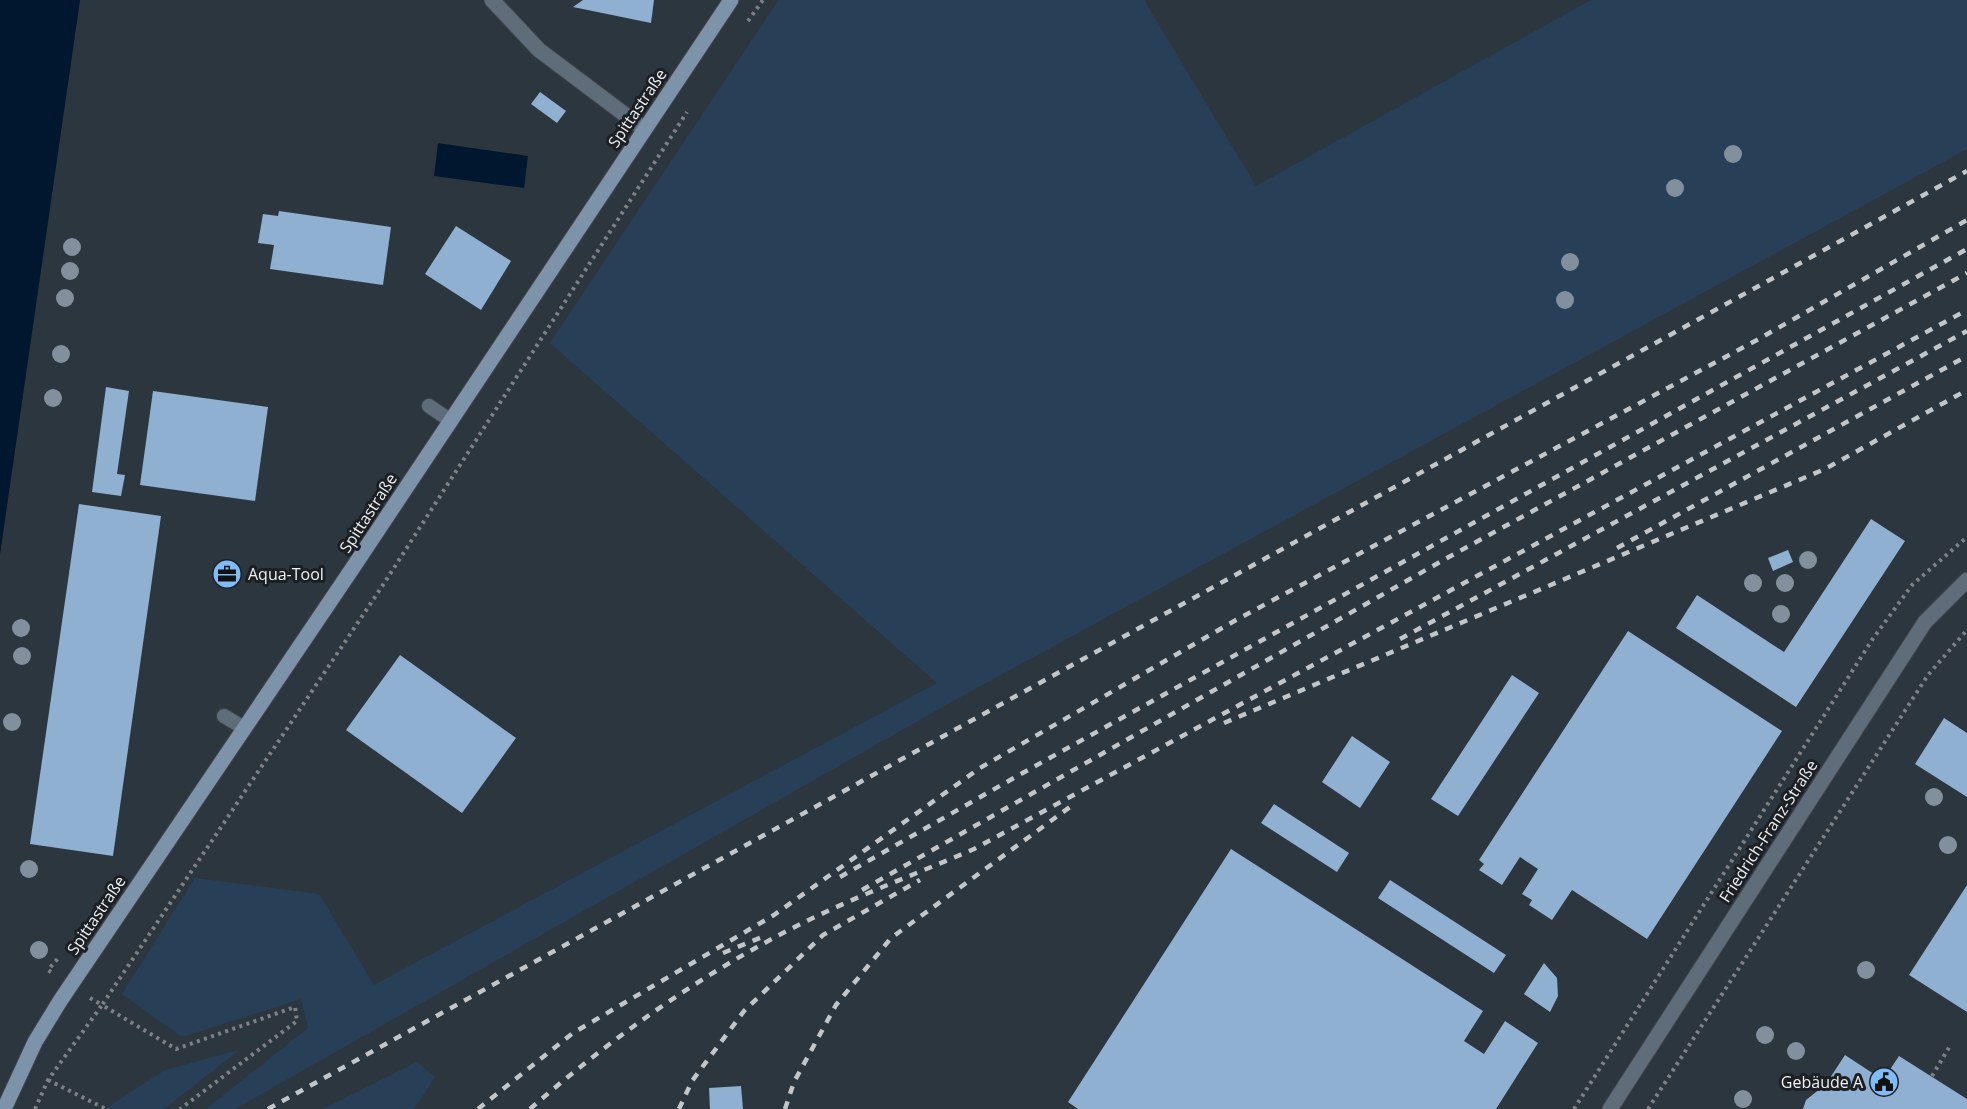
<svg xmlns="http://www.w3.org/2000/svg" width="1967" height="1109" font-family="'Open Sans',sans-serif">
	<rect width="100%" height="100%" fill="#252a2f"/>
	<!-- built -->
	<path fill="#2c363f" d="M80,0H1967V1109H0V554Z"/>
	<!-- green -->
	<g fill="#284057">
		<path d="M779,0H1144L1256,186L1591,0H1967V149L953,701L235,1109H206L308,1028L301,999L182,1037L122,994L195,878L319,894L374,985L937,683L550,343Z"/>
		<path d="M239,1050L164,1109H105L165,1070Z"/>
		<path d="M417,1062L435,1077L414,1109H323Z"/>
	</g>
	<!-- water -->
	<g fill="#001730">
		<path d="M0,0H80L0,554Z"/>
		<path d="M438,143L528,156L524,188L434,176Z"/>
	</g>
	<!-- building -->
	<g fill="#8fb0d1">
		<path d="M583,0H654L651,23L573,7Z"/>
		<path d="M540,92L566,111L557,123L531,104Z"/>
		<path d="M279,211L391,227L383,285L270,269L274,245L258,243L263,214L278,216Z"/>
		<path d="M456,226L511,261L481,310L425,274Z"/>
		<path d="M106,387L129,391L117,474L125,475L121,496L92,492Z"/>
		<path d="M153,391L268,407L255,501L140,485Z"/>
		<path d="M79,504L161,516L113,856L30,844Z"/>
		<path d="M1871,519L1905,541L1796,707L1676,628L1697,595L1784,652Z"/>
		<path d="M1788,550L1793,562L1773,571L1768,558Z"/>
		<path d="M1628,631L1782,731L1647,939L1572,890L1552,920L1529,905L1532,900L1522,894L1538,869L1520,857L1502,885L1479,870L1484,864L1479,860Z"/>
		<path d="M400,655L516,738L462,813L346,730Z"/>
		<path d="M1512,675L1539,693L1458,816L1431,799Z"/>
		<path d="M1944,718L1967,733V797L1915,764Z"/>
		<path d="M1352,736L1390,762L1360,808L1322,782Z"/>
		<path d="M1274,804L1349,853L1337,872L1261,823Z"/>
		<path d="M1231,849L1483,1011L1464,1041L1484,1054L1505,1021L1538,1043L1496,1109H1078L1068,1102Z"/>
		<path d="M1390,880L1506,955L1494,973L1378,898Z"/>
		<path d="M1967,885V1012L1909,975Z"/>
		<path d="M1544,963L1557,978L1558,996L1550,1012L1524,994Z"/>
		<path d="M1845,1055L1883,1080L1899,1056L1967,1099V1109H1803L1806,1100L1826,1084Z"/>
		<path d="M741,1086L743,1109H710L709,1088Z"/>
	</g>
	<g fill="none" stroke-linecap="round" stroke-linejoin="round">
		<!-- lane casing -->
		<g stroke="#41464b" stroke-width="16">
			<g id="lane">
				<path d="M429,406L451,421"/>
				<path d="M224,716L244,728"/>
			</g>
		</g>
		<!-- street casing -->
		<g stroke="#41464b" stroke-width="17">
			<g id="street">
				<path d="M492,0L539,50L644,129"/>
				<path d="M1610,1109L1925,622L1967,580"/>
			</g>
		</g>
		<!-- secondary casing -->
		<g stroke="#41464b" stroke-width="17">
			<path id="secondary" d="M4,1109L35,1042L60,1001L352,569L731,0"/>
		</g>
		<!-- path -->
		<g stroke="#7e8286" stroke-width="4" stroke-dasharray="3 4.5" stroke-linecap="butt">
			<path d="M748,21L763,0"/>
			<path d="M51,972L48,970L60,956"/>
			<path d="M90,998L102,1005L381,588L687,112"/>
			<path d="M1932,1076L1950,1046"/>
			<path d="M48,1080L106,1109"/>
			<path d="M35,1109L48,1080L102,1005L176,1049L295,1007L297,1021L180,1109"/>
			<path d="M1574,1109L1872,640L1912,585L1967,537"/>
			<path d="M1648,1109L1928,675L1967,630"/>
		</g>
		<!-- lane -->
		<use href="#lane" stroke="#5f6d7b" stroke-width="14"/>
		<!-- street -->
		<use href="#street" stroke="#5f6d7b" stroke-width="15"/>
		<!-- secondary -->
		<use href="#secondary" stroke="#7d93a9" stroke-width="15"/>
		<!-- rail -->
		<g stroke="#c2c6c9" stroke-width="4.5" stroke-dasharray="8 8" stroke-linecap="butt">
			<path d="M1617,548L1967,356"/>
			<path d="M1400,639L1967,331"/>
			<path d="M1224,723L1825,469L1967,390"/>
			<path d="M840,877L1019,775L1967,249"/>
			<path d="M862,890L1447,558L1967,273"/>
			<path d="M723,953L767,935"/>
			<path d="M268,1109L1967,171"/>
			<path d="M478,1109L573,1033L774,915L980,768L1236,620L1757,340L1967,220"/>
			<path d="M530,1109C616,1034 711,967 815,917C867,892 921,872 974,849L1967,310"/>
			<path d="M679,1109L692,1081L744,1011L823,935L920,880"/>
			<path d="M785,1109L794,1082L836,1005L891,938L1074,804"/>
		</g>
	</g>
	<!-- trees -->
	<g fill="#82909e">
		<circle cx="1733" cy="154" r="9"/>
		<circle cx="1675" cy="188" r="9"/>
		<circle cx="72" cy="247" r="9"/>
		<circle cx="1570" cy="262" r="9"/>
		<circle cx="70" cy="271" r="9"/>
		<circle cx="65" cy="298" r="9"/>
		<circle cx="1565" cy="300" r="9"/>
		<circle cx="61" cy="354" r="9"/>
		<circle cx="53" cy="398" r="9"/>
		<circle cx="1808" cy="560" r="9"/>
		<circle cx="1753" cy="583" r="9"/>
		<circle cx="1785" cy="583" r="9"/>
		<circle cx="1781" cy="614" r="9"/>
		<circle cx="21" cy="628" r="9"/>
		<circle cx="22" cy="656" r="9"/>
		<circle cx="12" cy="722" r="9"/>
		<circle cx="1934" cy="797" r="9"/>
		<circle cx="1948" cy="845" r="9"/>
		<circle cx="29" cy="869" r="9"/>
		<circle cx="39" cy="950" r="9"/>
		<circle cx="1866" cy="970" r="9"/>
		<circle cx="1765" cy="1035" r="9"/>
		<circle cx="1796" cy="1051" r="9"/>
		<circle cx="1743" cy="1099" r="9"/>
	</g>
	<!-- icons -->
	<defs>
		<g id="office-disc" transform="scale(1.5)"><circle r="9.5" fill="#7ebdf9" stroke="#1c2025"/><path d="M-6-3h4V-5.5h4V-3h4V5H-6ZM-1-4.5V-3h2v-1.5ZM-6 0V1H6V0Z" fill="#111"/></g>
		<g id="civic-disc" transform="scale(1.5)"><circle r="9.5" fill="#7ebdf9" stroke="#1c2025"/><path d="M-.6-6.5H3V-4.5H.6V-3L4-1V1h2V6H-6V1h2V-1L-.6-3ZM-1.2 2.5V6h2.4V2.5Z" fill="#111"/></g>
	</defs>
	<g fill-rule="evenodd">
		<use href="#office-disc" x="227" y="574"/>
		<use href="#civic-disc" x="1884" y="1082"/>
	</g>
	<g text-anchor="middle" stroke-width="6" stroke-linejoin="round" paint-order="stroke">
		<!-- street labels -->
		<g font-size="16" fill="#eef1f4" stroke="#1c2025">
			<text transform="translate(637 108) rotate(-56)" y="6">Spittastraße</text>
			<text transform="translate(368 513) rotate(-57)" y="6">Spittastraße</text>
			<text transform="translate(1768 831) rotate(-57)" y="6">Friedrich-Franz-Straße</text>
			<text transform="translate(96 915) rotate(-56)" y="6">Spittastraße</text>
		</g>
		<!-- poi labels -->
		<g font-size="16" fill="#eef1f4" stroke="#1c2025" text-anchor="start">
			<text x="248" y="580">Aqua-Tool</text>
			<text x="1863" y="1088" text-anchor="end">Gebäude A</text>
		</g>
	</g>
</svg>
